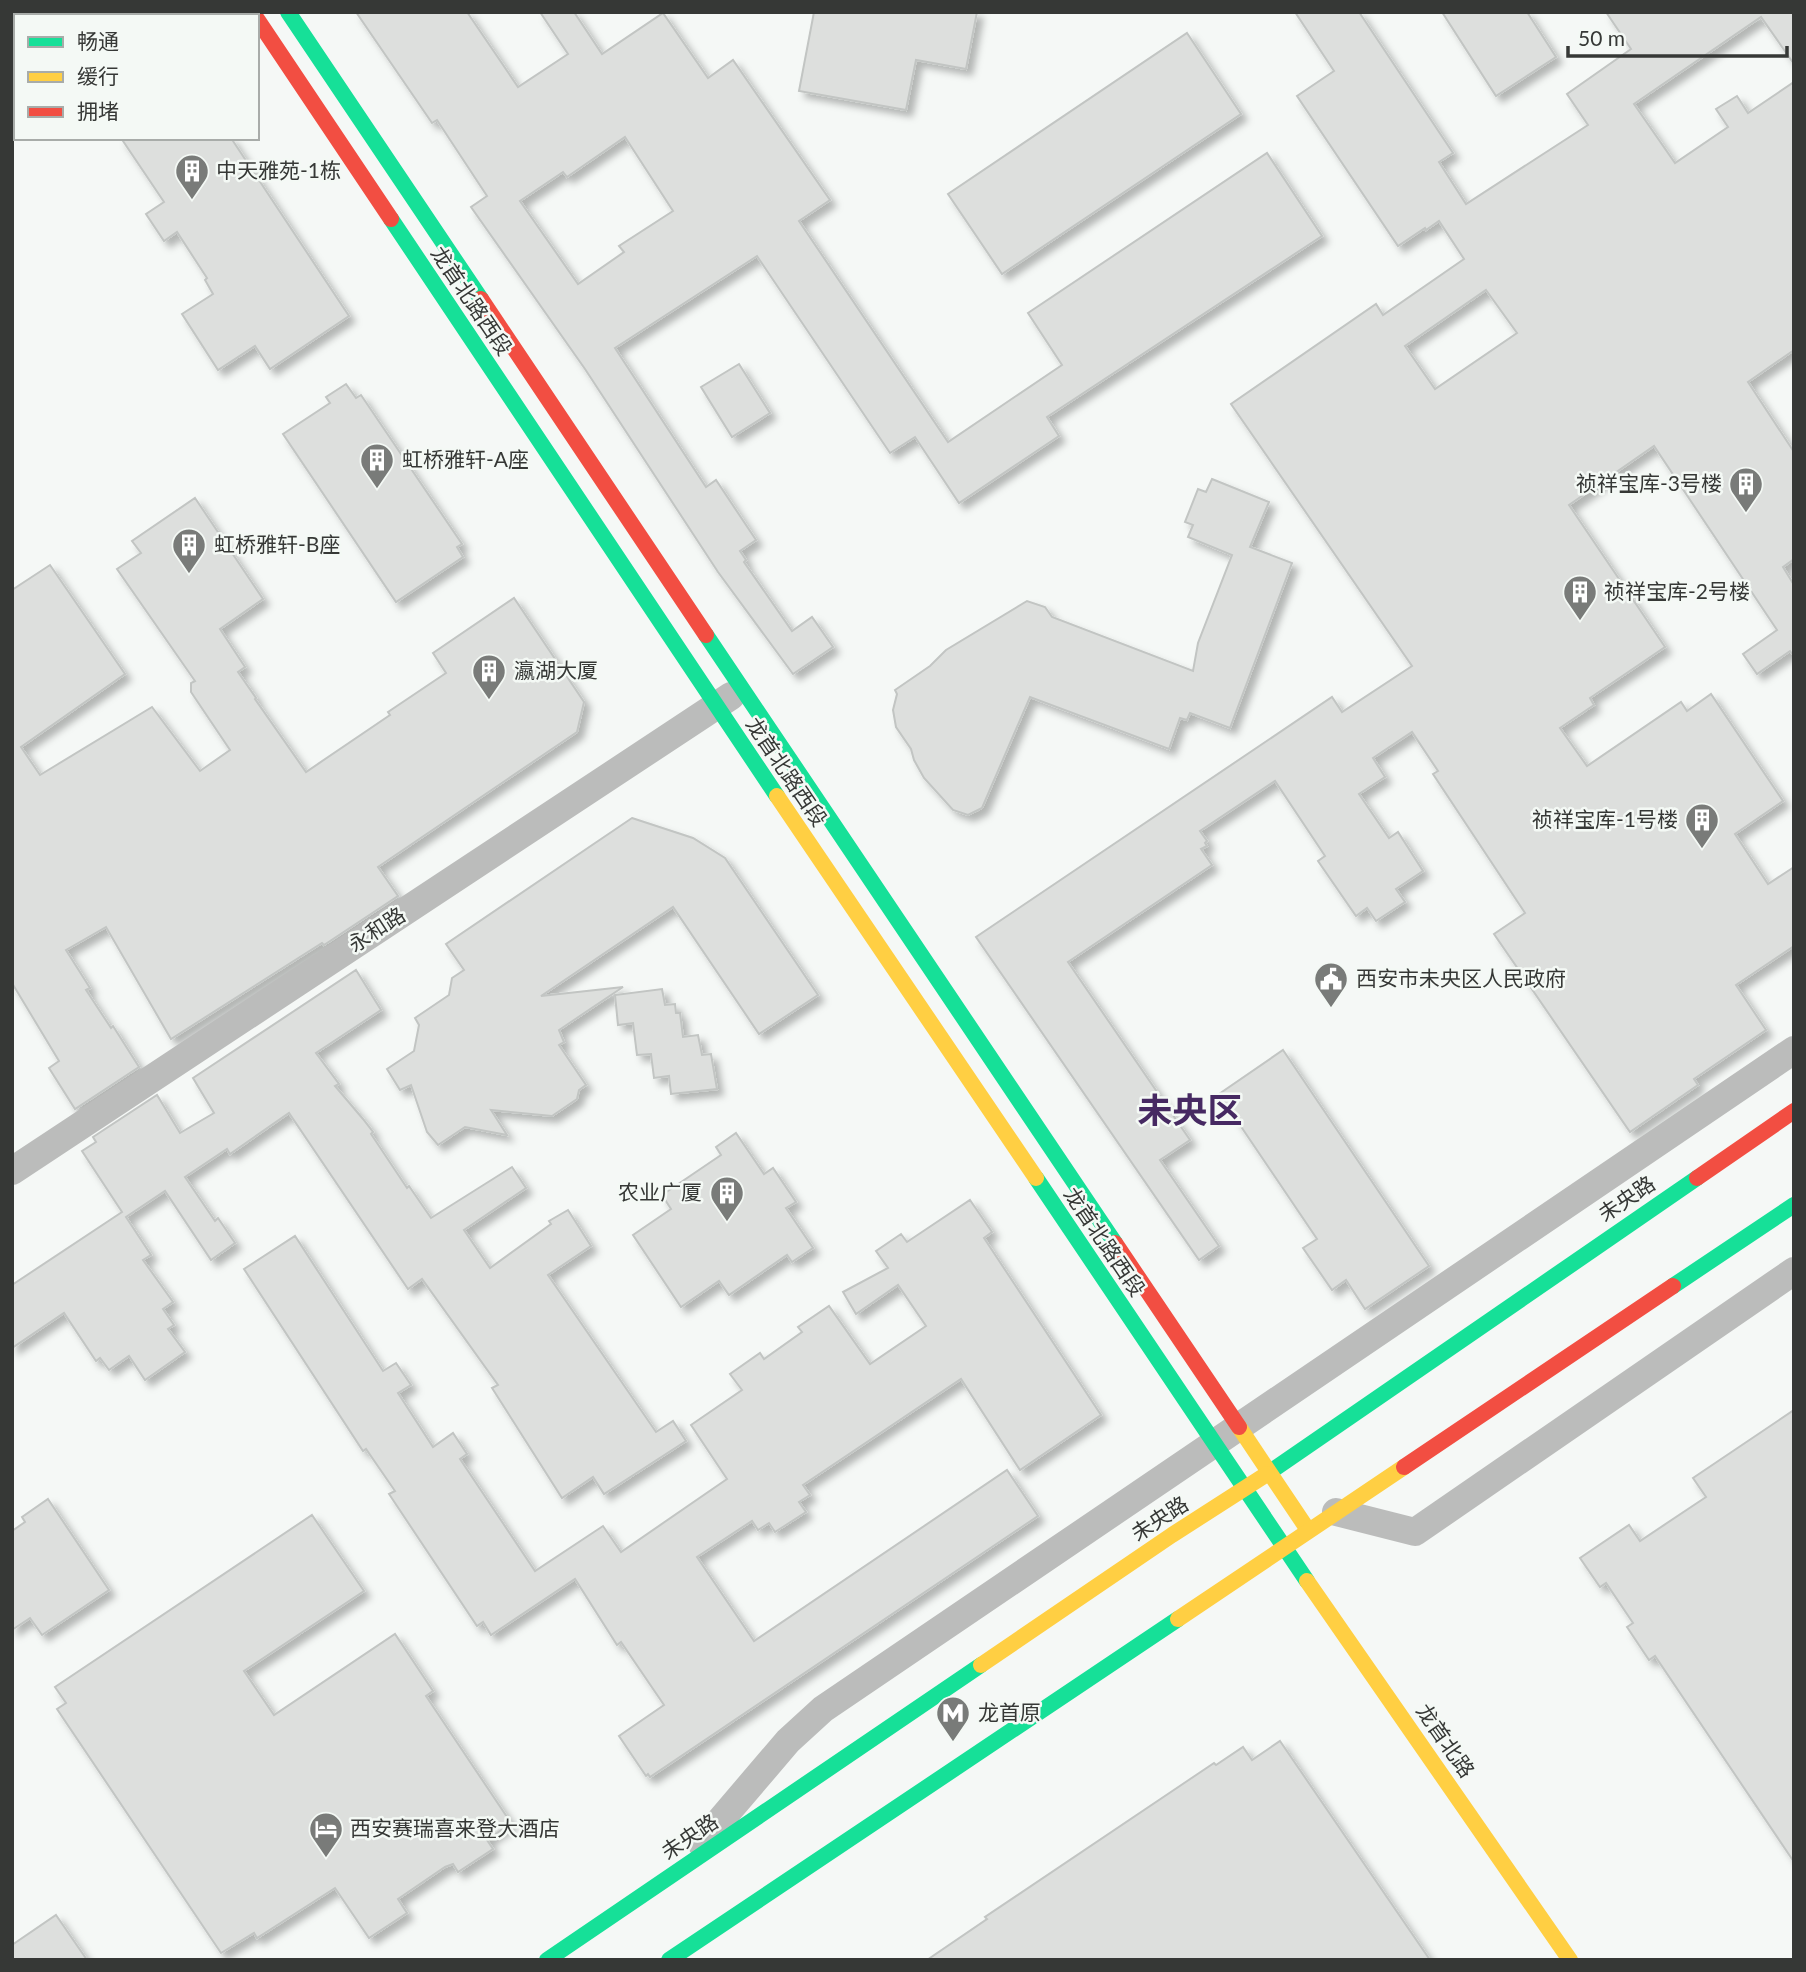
<svg xmlns="http://www.w3.org/2000/svg" width="1806" height="1972" font-family="Lato,'Noto Sans SC',sans-serif">
	<defs>
		<filter id="shadow"><feDropShadow dx="6" dy="6" stdDeviation="3.5" flood-color="#0004"/></filter>
	</defs>
	<rect width="100%" height="100%" fill="#f5f8f6"/>
	<!-- building -->
	<g fill="#dddfdd" stroke="#c2c5c3" stroke-width="2" fill-rule="evenodd" filter="url(#shadow)">
		<path d="M356,12H467L518,87L568,54L540,12H574L602,54L663,13L708,78L733,60L830,200L799,221L948,442L1062,365L1028,313L1267,153L1322,236L1047,417L1059,436L959,503L915,437L890,453L757,256L615,348L706,487L716,480L756,540L740,551L746,560L744,562L792,631L812,617L833,647L793,674L718,572L585,369L471,207L487,196L437,120L432,123ZM625,137L673,211L619,246L624,252L578,284L520,201L563,172L567,177Z"/>
		<path d="M814,12H977L966,69L916,60L906,110L799,91Z"/>
		<path d="M1295,12H1359L1453,153L1439,162L1466,204L1588,125L1567,94L1631,49L1606,12H1794V64L1761,17L1634,104L1675,163L1728,127L1716,109L1737,96L1748,113L1794,82V350L1748,382L1794,452V559L1783,567L1794,585V656L1790,651L1757,674L1743,654L1777,630L1654,446L1569,505L1665,647L1590,698L1594,705L1560,728L1587,766L1681,702L1687,711L1711,694L1783,801L1735,834L1768,884L1794,867V946L1736,985L1766,1030L1694,1079L1698,1085L1630,1132L1494,934L1525,913L1433,774L1438,771L1412,732L1373,758L1385,777L1359,794L1389,838L1398,832L1423,871L1396,889L1405,902L1376,921L1367,908L1356,916L1318,861L1325,856L1275,781L1200,831L1207,841L1205,843L1207,846L1201,849L1212,865L1068,962L1190,1140L1160,1160L1219,1246L1199,1260L976,937L1332,697L1342,712L1412,666L1231,404L1376,304L1383,315L1464,259L1439,221L1426,230L1425,228L1398,246L1297,96L1334,71ZM1486,290L1517,333L1435,389L1405,346Z"/>
		<path d="M1442,12H1527L1556,57L1496,96Z"/>
		<path d="M1187,33L1241,114L1002,274L948,194Z"/>
		<path d="M121,138H231L349,316L270,369L255,346L218,370L182,314L213,294L205,280L207,278L177,232L164,241L146,214L164,202Z"/>
		<path d="M739,364L770,413L732,437L701,387Z"/>
		<path d="M346,384L356,398L361,395L462,544L457,547L463,557L396,602L283,434L330,403L326,397Z"/>
		<path d="M1212,479L1269,502L1250,547L1292,563L1230,728L1190,713L1187,720L1180,718L1169,749L1030,697L982,808L968,815L953,810L924,778L914,760L911,749L896,727L893,710L897,694L895,690L930,666L946,650L1027,601L1045,607L1052,617L1193,671L1198,643L1232,555L1188,537L1193,525L1185,522L1198,489L1206,492Z"/>
		<path d="M195,498L263,599L220,629L245,667L238,672L256,698L255,699L306,772L390,715L388,712L446,673L433,653L514,598L584,702L577,732L378,867L398,896L324,945L322,943L171,1039L106,927L66,950L90,988L86,990L111,1028L113,1026L139,1067L75,1109L49,1068L59,1061L12,983V590L50,565L125,674L21,747L40,775L152,707L200,771L230,750L191,692V683L195,681L117,569L141,553L132,541Z"/>
		<path d="M632,818L693,838L725,858L818,995L759,1034L673,907L541,996L623,987L559,1030L564,1042L559,1045L586,1085L579,1090L577,1099L552,1116L491,1110L507,1135L465,1127L438,1145L427,1132L411,1085L400,1090L387,1069L414,1051L419,1025L415,1018L449,995L452,978L464,970L446,944Z"/>
		<path d="M356,970L381,1010L316,1053L339,1084L335,1086L363,1119L373,1132L371,1134L407,1188L409,1186L431,1218L512,1167L526,1188L464,1230L490,1268L551,1224L549,1221L568,1210L591,1246L548,1275L656,1432L673,1421L686,1441L604,1494L593,1477L562,1498L492,1388L498,1385L422,1279L408,1289L289,1113L230,1154L227,1149L185,1177L215,1221L218,1218L235,1243L211,1260L165,1191L126,1217L151,1255L143,1260L173,1302L163,1309L174,1325L168,1329L185,1352L145,1380L129,1356L109,1370L100,1358L96,1361L64,1313L12,1348V1285L122,1212L82,1151L96,1142L93,1137L157,1095L180,1133L214,1113L193,1078Z"/>
		<path d="M662,989L665,1005L675,1004L676,1013H680L683,1037L698,1035L702,1055L711,1054L717,1089L671,1094L669,1076L654,1078L651,1054L637,1055L633,1023L618,1025L615,995Z"/>
		<path d="M1283,1050L1429,1266L1365,1309L1346,1280L1332,1290L1303,1248L1317,1239L1219,1094Z"/>
		<path d="M736,1133L764,1174L773,1168L796,1202L786,1208L813,1248L792,1262L787,1255L729,1295L719,1281L681,1307L633,1235L671,1209L662,1195L721,1155L716,1147Z"/>
		<path d="M970,1200L992,1232L984,1238L1101,1415L1020,1470L961,1379L803,1485L810,1495L799,1502L806,1512L775,1532L769,1523L758,1530L752,1521L697,1557L754,1641L1007,1470L1038,1516L650,1777L648,1774L646,1776L619,1736L664,1705L621,1642L617,1645L575,1579L491,1635L483,1622L477,1626L389,1494L395,1491L366,1449L363,1451L244,1269L295,1236L383,1371L396,1363L411,1385L398,1393L433,1447L453,1433L467,1454L460,1459L535,1571L603,1526L621,1552L727,1479L691,1425L742,1390L730,1374L760,1353L764,1359L802,1332L798,1327L829,1306L870,1364L926,1326L898,1285L856,1314L843,1292L888,1268L876,1251L901,1234L907,1242Z"/>
		<path d="M1794,1410V1862L1655,1656L1649,1660L1627,1627L1633,1623L1606,1583L1600,1587L1580,1558L1629,1525L1640,1541L1706,1497L1693,1478Z"/>
		<path d="M48,1499L109,1590L42,1635L30,1618L12,1630V1531L25,1522L22,1517Z"/>
		<path d="M312,1515L364,1591L244,1671L274,1715L395,1634L433,1691L426,1696L511,1823L487,1840L493,1849L458,1872L453,1864L445,1867L398,1899L407,1913L369,1938L335,1888L257,1938L254,1933L221,1953L57,1709L66,1703L55,1687Z"/>
		<path d="M1280,1741L1430,1960H927L987,1919L985,1917L1214,1763L1216,1765L1243,1747L1252,1760Z"/>
		<path d="M56,1915L87,1960H12V1945Z"/>
	</g>
	<g fill="none" stroke-linecap="round" stroke-linejoin="round">
		<!-- street -->
		<g stroke="#bbbcbb" stroke-width="28">
			<path d="M12,1171L731,696"/>
			<path d="M1336,1512L1415,1532L1794,1271"/>
			<path d="M701,1843L788,1741L823,1709L1794,1050"/>
		</g>
		<!-- fast -->
		<g stroke="#16e098" stroke-width="16">
			<path d="M288,12L481,299"/>
			<path d="M391,219L777,796"/>
			<path d="M706,635L1115,1243"/>
			<path d="M1036,1178L1307,1581"/>
			<path d="M1673,1286L1794,1205"/>
			<path d="M1267,1474L1697,1178"/>
			<path d="M547,1960L981,1665"/>
			<path d="M669,1960L1178,1619"/>
		</g>
		<!-- slow -->
		<g stroke="#ffcf43" stroke-width="16">
			<path d="M777,796L1036,1178"/>
			<path d="M1239,1427L1308,1530"/>
			<path d="M1307,1581L1570,1960"/>
			<path d="M1178,1619L1404,1467"/>
			<path d="M981,1665L1172,1535L1267,1474"/>
		</g>
		<!-- jam -->
		<g stroke="#f24e42" stroke-width="16">
			<path d="M257,19L391,219"/>
			<path d="M481,299L706,635"/>
			<path d="M1697,1178L1794,1111"/>
			<path d="M1115,1243L1239,1427"/>
			<path d="M1404,1467L1673,1286"/>
		</g>
	</g>
	<!-- icons -->
	<defs>
		<g id="building-pin" transform="scale(1.75)"><path d="M0 17L-7.5 6A9.5 9.5 0 1 1 7.5 6Z" fill="#797b79" stroke="#f4f9f5"/><path d="M-4-6H4V6H1V3H-1V6H-4ZM-2.5-4.3h1.7v1.8h-1.7ZM.8-4.3h1.7v1.8H.8ZM-2.5-1h1.7V.8h-1.7ZM.8-1h1.7V.8H.8Z" fill="#fff"/></g>
		<g id="civic-pin" transform="scale(1.75)"><path d="M0 17L-7.5 6A9.5 9.5 0 1 1 7.5 6Z" fill="#797b79" stroke="#f4f9f5"/><path d="M-.6-6.5H3V-4.5H.6V-3L4-1V1h2V6H-6V1h2V-1L-.6-3ZM-1.2 2.5V6h2.4V2.5Z" fill="#fff"/></g>
		<g id="metro-pin" transform="scale(1.75)"><path d="M0 17L-7.5 6A9.5 9.5 0 1 1 7.5 6Z" fill="#797b79" stroke="#f4f9f5"/><path d="M-5.5 5V-5H-3L0 0L3-5H5.5V5H3V-.5L0 4L-3-.5V5Z" fill="#fff"/></g>
		<g id="hotel-pin" transform="scale(1.75)"><path d="M0 17L-7.5 6A9.5 9.5 0 1 1 7.5 6Z" fill="#797b79" stroke="#f4f9f5"/><path d="M-6-4.5h1.5V1H6V5H4.5V3h-9V5H-6ZM-4 0a1.8 1.8 0 1 1 3.6 0ZM.5 0V-2.5h3Q6-2.5 6 0Z" fill="#fff"/></g>
	</defs>
	<g fill-rule="evenodd">
		<use href="#building-pin" x="192" y="171"/>
		<use href="#building-pin" x="377" y="460"/>
		<use href="#building-pin" x="1746" y="484"/>
		<use href="#building-pin" x="189" y="545"/>
		<use href="#building-pin" x="1580" y="592"/>
		<use href="#building-pin" x="489" y="671"/>
		<use href="#building-pin" x="1702" y="820"/>
		<use href="#civic-pin" x="1331" y="979"/>
		<use href="#building-pin" x="727" y="1193"/>
		<use href="#metro-pin" x="953" y="1713"/>
		<use href="#hotel-pin" x="326" y="1829"/>
	</g>
	<g text-anchor="middle" stroke-width="5" stroke-linejoin="round" paint-order="stroke">
		<!-- poi labels -->
		<g font-size="21" fill="#363836" stroke="#f4f9f5" text-anchor="start">
			<text x="216" y="178">中天雅苑-1栋</text>
			<text x="402" y="467">虹桥雅轩-A座</text>
			<text x="1722" y="491" text-anchor="end">祯祥宝库-3号楼</text>
			<text x="214" y="552">虹桥雅轩-B座</text>
			<text x="1604" y="599">祯祥宝库-2号楼</text>
			<text x="514" y="678">瀛湖大厦</text>
			<text x="1678" y="827" text-anchor="end">祯祥宝库-1号楼</text>
			<text x="1356" y="986">西安市未央区人民政府</text>
			<text x="702" y="1200" text-anchor="end">农业广厦</text>
			<text x="978" y="1720">龙首原</text>
			<text x="350" y="1836">西安赛瑞喜来登大酒店</text>
		</g>
		<!-- street labels -->
		<g font-size="21" fill="#363836" stroke="#f4f9f5">
			<text transform="translate(471 301) rotate(56)" y="7">龙首北路西段</text>
			<text transform="translate(786 772) rotate(56)" y="7">龙首北路西段</text>
			<text transform="translate(377 930) rotate(-33)" y="7">永和路</text>
			<text transform="translate(1627 1199) rotate(-34)" y="7">未央路</text>
			<text transform="translate(1104 1242) rotate(56)" y="7">龙首北路西段</text>
			<text transform="translate(1160 1519) rotate(-33)" y="7">未央路</text>
			<text transform="translate(1445 1741) rotate(55)" y="7">龙首北路</text>
			<text transform="translate(690 1837) rotate(-34)" y="7">未央路</text>
		</g>
		<!-- town labels -->
		<g font-size="35" font-weight="bold" fill="#462962" stroke="#f4f9f5">
			<text x="1190" y="1123">未央区</text>
		</g>
	</g>
	<!-- border -->
	<rect width="1806" height="1972" fill="none" stroke="#363836" stroke-width="28"/>
	<!-- legend -->
	<rect x="14" y="14" width="245" height="126" fill="#f4f9f5" stroke="#a8aca9" stroke-width="2"/>
	<rect x="28" y="37" width="35" height="10" fill="#16e098" stroke="#a8aca9" stroke-width="2"/>
	<text x="77" y="49" font-size="21" fill="#363836">畅通</text>
	<rect x="28" y="72" width="35" height="10" fill="#ffcf43" stroke="#a8aca9" stroke-width="2"/>
	<text x="77" y="84" font-size="21" fill="#363836">缓行</text>
	<rect x="28" y="107" width="35" height="10" fill="#f24e42" stroke="#a8aca9" stroke-width="2"/>
	<text x="77" y="119" font-size="21" fill="#363836">拥堵</text>
	<!-- scale -->
	<path d="M1568 46v10h219v-10" fill="none" stroke="#363836" stroke-width="3.5"/>
	<text x="1578" y="46" font-size="21" fill="#363836" stroke="#f4f9f5" stroke-width="5" paint-order="stroke">50 m</text>
</svg>
